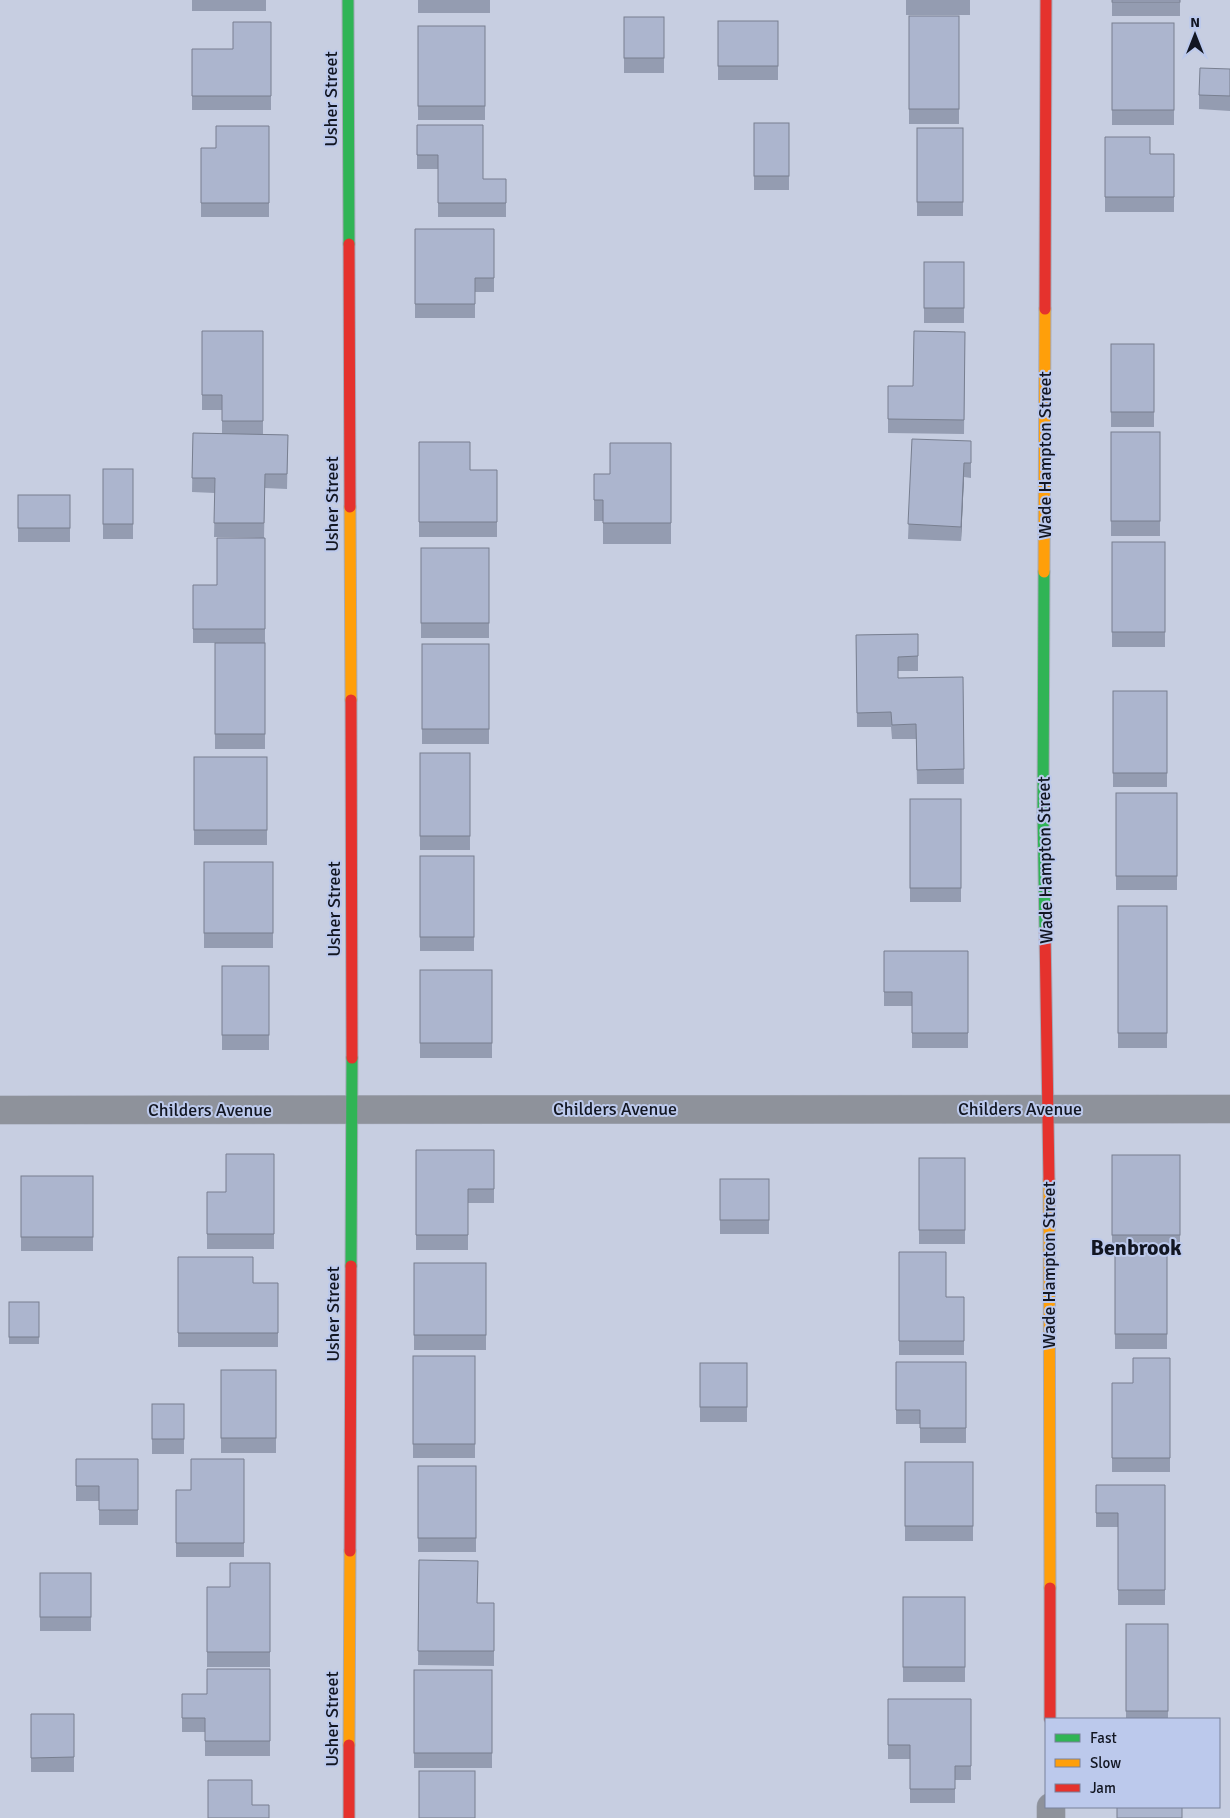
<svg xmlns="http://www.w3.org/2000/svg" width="1230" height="1818" font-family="Signika,sans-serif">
	<rect width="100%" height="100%" fill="#c7cee1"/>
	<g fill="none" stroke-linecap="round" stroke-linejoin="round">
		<!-- street casing -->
		<g stroke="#a5aab8" stroke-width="29">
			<g id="street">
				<path d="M0,1110L1230,1109"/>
				<path d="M1051,1818V1807"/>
			</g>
		</g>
		<!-- fast casing -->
		<g stroke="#a5aab8" stroke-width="13">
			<g id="fast">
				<path d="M348,0L349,244"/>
				<path d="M1044,572L1043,812L1045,931"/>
				<path d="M351,1266L352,1058"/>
			</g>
		</g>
		<!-- slow casing -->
		<g stroke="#a5aab8" stroke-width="13">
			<g id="slow">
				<path d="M350,507L351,700"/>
				<path d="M1044,572L1045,309"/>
				<path d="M1049,1180L1050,1588"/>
				<path d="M349,1745L350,1551"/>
			</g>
		</g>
		<!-- jam casing -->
		<g stroke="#a5aab8" stroke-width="13">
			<g id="jam">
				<path d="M349,244L350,507"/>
				<path d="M1045,309L1046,0"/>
				<path d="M351,700L352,1058"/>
				<path d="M1045,931L1049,1180"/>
				<path d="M350,1551L351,1266"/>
				<path d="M1050,1588V1719"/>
				<path d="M349,1818V1745"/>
			</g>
		</g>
		<!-- street -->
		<use href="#street" stroke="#8e929b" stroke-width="28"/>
		<!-- fast -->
		<use href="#fast" stroke="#30b455" stroke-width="11"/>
		<!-- slow -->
		<use href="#slow" stroke="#ff9f0a" stroke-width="11"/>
		<!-- jam -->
		<use href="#jam" stroke="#e5322d" stroke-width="11"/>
	</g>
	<!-- wall -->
	<g fill="#949cb1">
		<rect x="192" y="0" width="74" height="11"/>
		<rect x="418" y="0" width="72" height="13"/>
		<rect x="906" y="0" width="64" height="15"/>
		<rect x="1112" y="0" width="68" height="16"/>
		<rect x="909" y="16" width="50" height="108"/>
		<rect x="624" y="17" width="40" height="56"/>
		<rect x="718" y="21" width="60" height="59"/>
		<path d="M271,22V110H192V49H233Z"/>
		<rect x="1112" y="23" width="62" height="102"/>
		<rect x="418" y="26" width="67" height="94"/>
		<path d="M1230,69V111L1199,109V95Z"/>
		<rect x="754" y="123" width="35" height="67"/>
		<path d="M417,125L483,179H506V217H438V169H417Z"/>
		<path d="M269,126V217H201V148H216Z"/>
		<rect x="917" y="128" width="46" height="88"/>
		<path d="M1105,137L1150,154H1174V212H1105Z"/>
		<path d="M415,229H494V292H475V318H415Z"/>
		<rect x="924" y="262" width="40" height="61"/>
		<path d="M202,331H263V434L288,435L287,489L265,488L264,538L214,537L215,493L192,492L193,433L222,434V410H202Z"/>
		<path d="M965,332L964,434L888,433V386H913Z"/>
		<rect x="1111" y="344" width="43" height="83"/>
		<rect x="1111" y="432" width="49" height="104"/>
		<path d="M912,439L971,456V478L964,477L961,541L908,539Z"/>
		<path d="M419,442L470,470H497V537H419Z"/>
		<path d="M671,443V544H603V521H594V474H610Z"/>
		<rect x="103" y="469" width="30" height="70"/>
		<rect x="18" y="495" width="52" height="47"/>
		<path d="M265,538V749H215V643H193V585H217Z"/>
		<rect x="1112" y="542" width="53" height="105"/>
		<rect x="421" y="548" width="68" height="90"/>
		<path d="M918,634V671H898V678L963,677L964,784H917L916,739H892L891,727H857L856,635Z"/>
		<rect x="422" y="644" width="67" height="100"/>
		<rect x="1113" y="691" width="54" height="96"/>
		<rect x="420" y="753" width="50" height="97"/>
		<rect x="194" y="757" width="73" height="88"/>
		<rect x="1116" y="793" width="61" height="97"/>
		<rect x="910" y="799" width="51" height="103"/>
		<rect x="420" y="856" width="54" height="95"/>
		<rect x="204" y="862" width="69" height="86"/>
		<rect x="1118" y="906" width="49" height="142"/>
		<path d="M884,951H968V1048H912V1006H884Z"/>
		<rect x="222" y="966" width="47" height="84"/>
		<rect x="420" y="970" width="72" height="88"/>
		<path d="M416,1150H494V1203H468V1250H416Z"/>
		<path d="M274,1154V1249H207V1192H226Z"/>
		<rect x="1112" y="1155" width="68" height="95"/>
		<rect x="919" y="1158" width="46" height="86"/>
		<rect x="21" y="1176" width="72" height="75"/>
		<rect x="720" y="1179" width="49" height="55"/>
		<path d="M899,1252L946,1297H964V1355H899Z"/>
		<rect x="1115" y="1253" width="52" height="96"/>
		<path d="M178,1257L253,1283H278V1347H178Z"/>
		<rect x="414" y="1263" width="72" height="87"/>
		<rect x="9" y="1302" width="30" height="42"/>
		<rect x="413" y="1356" width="62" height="102"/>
		<path d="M1170,1358V1472H1112V1383H1133Z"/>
		<path d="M896,1362H966V1443H920V1424H896Z"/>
		<rect x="700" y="1363" width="47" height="59"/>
		<rect x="221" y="1370" width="55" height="83"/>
		<rect x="152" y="1404" width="32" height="50"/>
		<path d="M76,1459H138V1525H99V1501H76Z"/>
		<path d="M244,1459V1557H176V1490H191Z"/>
		<rect x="905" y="1462" width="68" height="79"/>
		<rect x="418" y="1466" width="58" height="86"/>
		<path d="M1096,1485H1165V1605H1118V1527H1096Z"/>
		<path d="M419,1560L477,1603H494V1666L418,1665Z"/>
		<path d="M270,1563V1667H207V1587H230Z"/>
		<rect x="40" y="1573" width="51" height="58"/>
		<rect x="903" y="1597" width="62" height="85"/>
		<rect x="1126" y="1624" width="42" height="95"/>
		<path d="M270,1669V1756H205V1732H182V1694H207Z"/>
		<rect x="414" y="1670" width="78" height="98"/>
		<path d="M888,1699H971V1780H955V1803H910V1759H888Z"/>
		<rect x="31" y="1714" width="43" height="58"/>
	</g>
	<!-- shaded-wall -->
	<path fill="#787f90" d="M964,463V477L961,541V527Z"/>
	<!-- building -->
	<g fill="#acb5ce" stroke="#787f90">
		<rect x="1112" y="0" width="68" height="2"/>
		<rect x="909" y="16" width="50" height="93"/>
		<rect x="624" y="17" width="40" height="41"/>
		<rect x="718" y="21" width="60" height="45"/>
		<path d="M233,22H271V96H192V49H233Z"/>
		<rect x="1112" y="23" width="62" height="87"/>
		<rect x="418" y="26" width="67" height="80"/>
		<path d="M1200,68L1230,69V96L1199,95Z"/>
		<rect x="754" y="123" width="35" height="53"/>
		<path d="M417,125H483V179H506V203H438V155H417Z"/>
		<path d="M216,126H269V203H201V148H216Z"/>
		<rect x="917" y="128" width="46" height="74"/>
		<path d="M1105,137H1150V154H1174V197H1105Z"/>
		<path d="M415,229H494V278H475V304H415Z"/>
		<rect x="924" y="262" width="40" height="46"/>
		<path d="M202,331H263V421H222V395H202Z"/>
		<path d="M914,331L965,332L964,420L888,419V386H913Z"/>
		<rect x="1111" y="344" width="43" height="68"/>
		<rect x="1111" y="432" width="49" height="89"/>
		<path d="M193,433L288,435L287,474H265L264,523H214L215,478H192Z"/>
		<path d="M912,439L971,441V463H964L961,527L908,524Z"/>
		<path d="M419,442H470V470H497V522H419Z"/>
		<path d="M610,443H671V523H603V500H594V474H610Z"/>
		<rect x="103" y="469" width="30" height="55"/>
		<rect x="18" y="495" width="52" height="33"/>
		<path d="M217,538H265V629H193V585H217Z"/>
		<rect x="1112" y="542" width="53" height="90"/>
		<rect x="421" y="548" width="68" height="75"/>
		<path d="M918,634V656L898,657V678L963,677L964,769L917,770L916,724L892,725L891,712L857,713L856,635Z"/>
		<rect x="215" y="643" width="50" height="91"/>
		<rect x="422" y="644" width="67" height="85"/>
		<rect x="1113" y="691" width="54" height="82"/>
		<rect x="420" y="753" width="50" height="83"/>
		<rect x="194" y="757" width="73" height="73"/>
		<rect x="1116" y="793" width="61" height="83"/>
		<rect x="910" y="799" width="51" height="89"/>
		<rect x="420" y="856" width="54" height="81"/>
		<rect x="204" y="862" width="69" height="71"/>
		<rect x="1118" y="906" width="49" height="127"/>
		<path d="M884,951H968V1033H912V992H884Z"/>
		<rect x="222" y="966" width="47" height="69"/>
		<rect x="420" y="970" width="72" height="73"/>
		<path d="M416,1150H494V1189H468V1235H416Z"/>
		<path d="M226,1154H274V1234H207V1192H226Z"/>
		<rect x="1112" y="1155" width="68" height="80"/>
		<rect x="919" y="1158" width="46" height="72"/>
		<rect x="21" y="1176" width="72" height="61"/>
		<rect x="720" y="1179" width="49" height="41"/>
		<path d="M899,1252H946V1297H964V1341H899Z"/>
		<rect x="1115" y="1253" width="52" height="81"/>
		<path d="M178,1257H253V1283H278V1333H178Z"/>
		<rect x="414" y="1263" width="72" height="72"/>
		<rect x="9" y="1302" width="30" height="35"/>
		<rect x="413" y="1356" width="62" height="88"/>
		<path d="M1133,1358H1170V1458H1112V1383H1133Z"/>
		<path d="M896,1362H966V1428H920V1410H896Z"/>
		<rect x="700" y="1363" width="47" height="44"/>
		<rect x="221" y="1370" width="55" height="68"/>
		<rect x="152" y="1404" width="32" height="35"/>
		<path d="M76,1459H138V1510H99V1486H76Z"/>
		<path d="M191,1459H244V1543H176V1490H191Z"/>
		<rect x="905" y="1462" width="68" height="64"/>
		<rect x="418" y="1466" width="58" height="72"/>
		<path d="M1096,1485H1165V1590H1118V1513H1096Z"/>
		<path d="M419,1560L478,1561L477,1603H494V1651H418Z"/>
		<path d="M230,1563H270V1652H207V1587H230Z"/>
		<rect x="40" y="1573" width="51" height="44"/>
		<rect x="903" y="1597" width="62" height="70"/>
		<rect x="1126" y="1624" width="42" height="87"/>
		<path d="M207,1669H270V1741H205V1718H182V1694H207Z"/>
		<rect x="414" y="1670" width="78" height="83"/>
		<path d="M888,1699H971V1766H955V1789H910V1745H888Z"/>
		<path d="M31,1714H74V1757L31,1758Z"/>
		<rect x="419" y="1771" width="56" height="47"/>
		<path d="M208,1780H252V1805H269V1818H208Z"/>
		<rect x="1117" y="1807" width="65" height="11"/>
	</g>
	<g text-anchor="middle" stroke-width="4" stroke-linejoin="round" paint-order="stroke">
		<!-- street labels -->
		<g font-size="18" fill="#121622" stroke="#bcc9ec">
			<text transform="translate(331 99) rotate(-90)" y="6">Usher Street</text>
			<text transform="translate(1045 455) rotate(-90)" y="6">Wade Hampton Street</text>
			<text transform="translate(332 504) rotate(-90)" y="6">Usher Street</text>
			<text transform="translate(1045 860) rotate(-91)" y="6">Wade Hampton Street</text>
			<text transform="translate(334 909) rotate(-90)" y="6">Usher Street</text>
			<text x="615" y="1115">Childers Avenue</text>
			<text x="1020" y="1115">Childers Avenue</text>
			<text x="210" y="1116">Childers Avenue</text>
			<text transform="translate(1049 1265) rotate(-90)" y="6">Wade Hampton Street</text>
			<text transform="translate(333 1314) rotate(-90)" y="6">Usher Street</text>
			<text transform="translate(332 1719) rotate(-90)" y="6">Usher Street</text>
		</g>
		<!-- district labels -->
		<g font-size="22" font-weight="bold" fill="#121622" stroke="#bcc9ec">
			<text x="1136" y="1255">Benbrook</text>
		</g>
	</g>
	<!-- legend -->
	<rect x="1045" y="1718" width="175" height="90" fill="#bcc9ec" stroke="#78819b"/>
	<rect x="1055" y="1734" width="25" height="8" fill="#30b455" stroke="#78819b"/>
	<text x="1090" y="1743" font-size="15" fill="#121622">Fast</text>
	<rect x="1055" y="1759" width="25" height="8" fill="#ff9f0a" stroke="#78819b"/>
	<text x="1090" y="1768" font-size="15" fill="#121622">Slow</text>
	<rect x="1055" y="1784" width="25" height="8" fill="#e5322d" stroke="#78819b"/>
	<text x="1090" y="1793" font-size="15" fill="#121622">Jam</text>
	<!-- north arrow -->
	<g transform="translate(1195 35)" stroke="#bcc9ec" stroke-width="4" paint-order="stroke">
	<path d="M0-4L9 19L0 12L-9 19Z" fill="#121622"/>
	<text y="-8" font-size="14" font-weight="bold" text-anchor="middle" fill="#121622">N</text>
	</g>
</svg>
